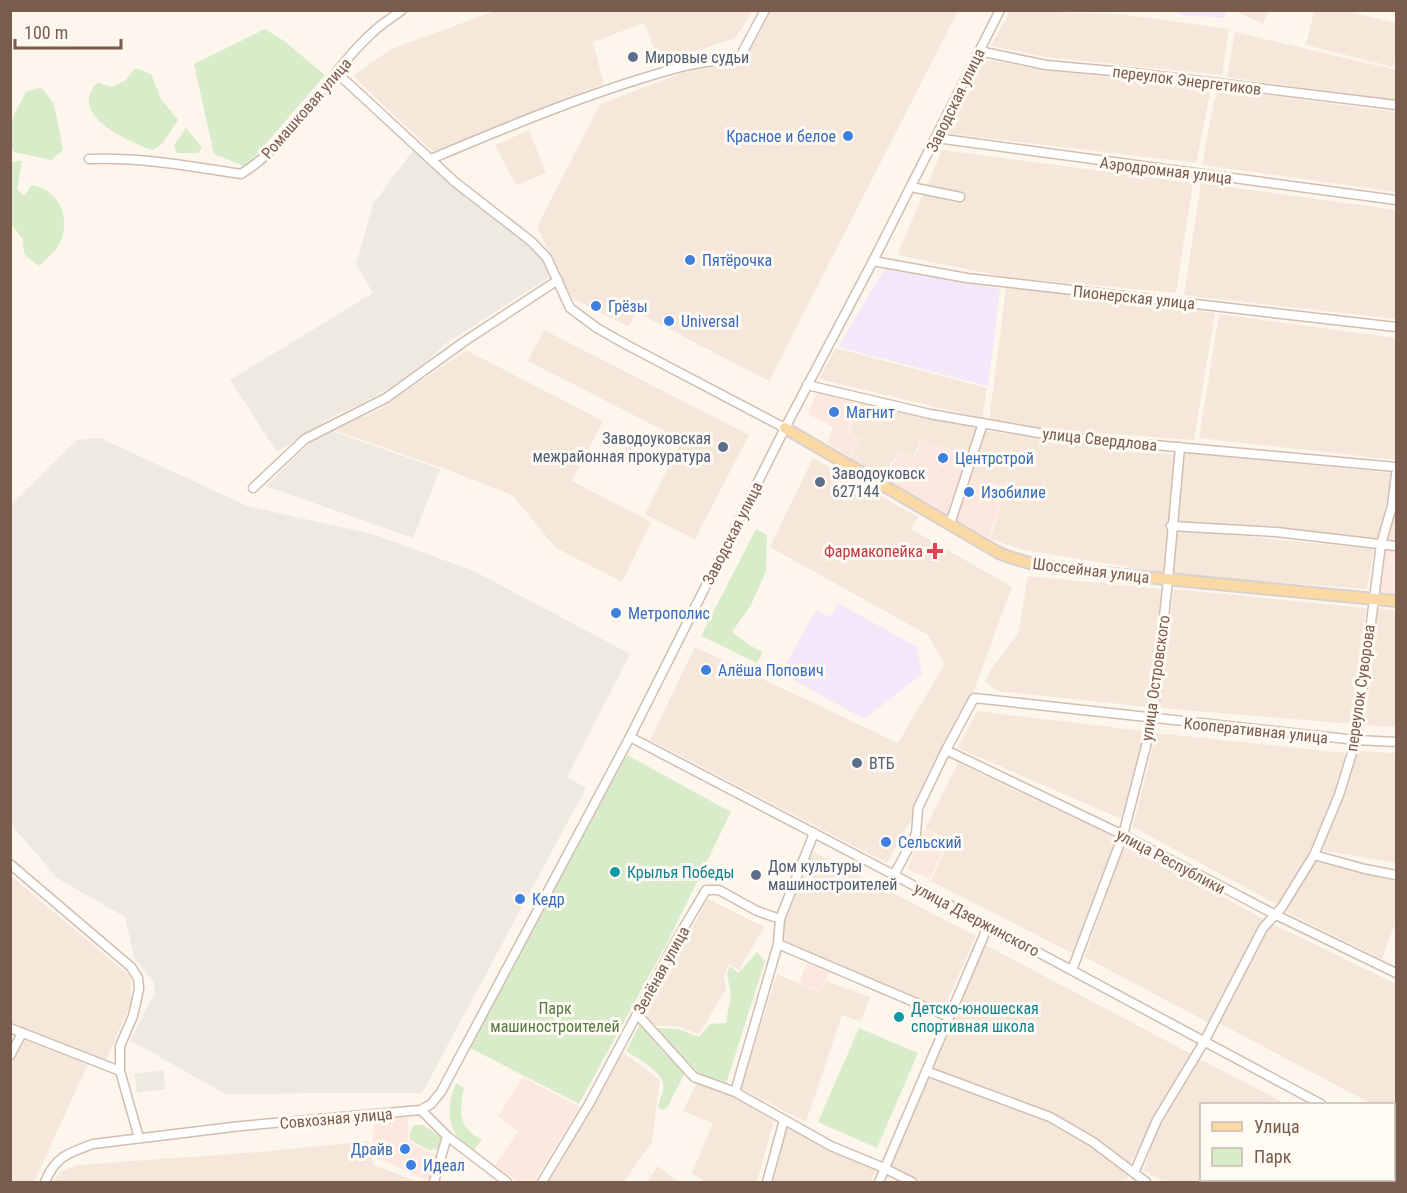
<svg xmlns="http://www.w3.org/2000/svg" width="1407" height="1193" font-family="'Roboto Condensed',sans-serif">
	<rect width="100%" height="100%" fill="#fdf6ec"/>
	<!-- residential -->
	<g fill="#f5e8da">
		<path d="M498,10H753V11L735,38L660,63L644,23L593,42L604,84L433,152L353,76L391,49Z"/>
		<path d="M771,11H958L769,381L636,312L629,327L572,298L537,227L600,104L690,70L742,63Z"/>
		<path d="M1010,11L1121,14L1229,29L1222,75L1044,57L991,46Z"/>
		<path d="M1236,11H1269L1263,24Z"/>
		<path d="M1314,11H1345L1396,23V53L1393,67L1306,45Z"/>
		<path d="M1235,32L1396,70V101L1227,77Z"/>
		<path d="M982,59L1045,70L1211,88L1196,163L945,133Z"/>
		<path d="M1220,89L1396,112V192L1202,165L1214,101Z"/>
		<path d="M529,130L546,173L516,185L495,145Z"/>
		<path d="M942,150L1193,183L1176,293L1006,277L897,255Z"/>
		<path d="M1201,183L1396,210V319L1184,295Z"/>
		<path d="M1006,288L1215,313L1194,440L1055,430L989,421Z"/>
		<path d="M1219,314L1396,338V460L1199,438Z"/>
		<path d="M544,330L749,435L695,539L645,514L682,440L528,361Z"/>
		<path d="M836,348L987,388L982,418L819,379Z"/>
		<path d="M466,350L603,421L572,481L651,522L622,582L556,548L512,495L443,468L333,430L378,410Z"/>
		<path d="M858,401L977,428L968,455L920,441L913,457L899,452L881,478L850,458L860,439L849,433Z"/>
		<path d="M986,431L1176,455L1164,573L1020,549L990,539L1006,488L970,476Z"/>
		<path d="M1184,452L1392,473L1379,540L1178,521Z"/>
		<path d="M813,458L918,517L911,529L1012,587L974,690L927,775L911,820L887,863L650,740L695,647L898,743L945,664L928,635L770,547Z"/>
		<path d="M1396,504V543L1387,542L1395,511Z"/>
		<path d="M1178,530L1374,549L1367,589L1171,575Z"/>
		<path d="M1028,576L1163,589L1148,707L997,691L985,682L991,669L1018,634Z"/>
		<path d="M1174,589L1366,608L1353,724L1160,708Z"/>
		<path d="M1376,608L1396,610V727L1365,725Z"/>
		<path d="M977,711L1144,731L1124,820L958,748Z"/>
		<path d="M1156,733L1346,753L1333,798L1309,852L1278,905L1133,827Z"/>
		<path d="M1358,751L1396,753V863L1321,850L1342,798Z"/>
		<path d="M958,763L1116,838L1074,954L931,881L949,839L925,829Z"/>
		<path d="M1124,843L1264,919L1239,970L1209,1023L1085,957Z"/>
		<path d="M813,852L976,936L944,1008L780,943L784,919Z"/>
		<path d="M1316,861L1396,881V921L1382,959L1286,912Z"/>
		<path d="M11,876L131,977L130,1006L106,1060L11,1024Z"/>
		<path d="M708,899L764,927L739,970L729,964L724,976L726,989L699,1034L677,1026H657L643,1018Z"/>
		<path d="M1271,923L1396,984V1118L1394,1116V1104H1372L1219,1023L1265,929Z"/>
		<path d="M984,944L1191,1054L1130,1163L1051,1112L933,1069Z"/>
		<path d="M777,974L821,993L826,981L870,997L861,1022L842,1015L806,1122L741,1088Z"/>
		<path d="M25,1040L88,1064L34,1182H11V1067Z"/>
		<path d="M621,1051L660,1080L652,1142L624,1182H548Z"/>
		<path d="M1200,1059L1286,1104H1202V1180H1394V1162L1396,1163V1182H1164L1143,1171L1160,1122Z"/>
		<path d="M928,1078L1049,1121L1090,1145L1129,1175L1126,1182H923L891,1167Z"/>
		<path d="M697,1082L741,1101L774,1121L757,1182H705L692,1173L713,1123L683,1111Z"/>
		<path d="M787,1128L876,1169L871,1182H773Z"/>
		<path d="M369,1141L373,1165L419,1182H53L60,1172L77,1165L258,1152Z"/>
		<path d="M658,1166L679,1182H646Z"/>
	</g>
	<!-- commercial -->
	<g fill="#fde8e0">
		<path d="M817,390L856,400L848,433L859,439L850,457L827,443L833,427L808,414Z"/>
		<path d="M628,441L642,447L637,457L624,451Z"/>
		<path d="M921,441L968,456L947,516L883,479L900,453L914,458Z"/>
		<path d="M970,476L1005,488L989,538L954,519Z"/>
		<path d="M1385,549L1396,551V594L1379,592Z"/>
		<path d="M924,830L947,840L930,879L907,869Z"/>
		<path d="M807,963L829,972L821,992L799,983Z"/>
		<path d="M523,1077L580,1107L534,1182H519L495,1165L518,1132L498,1116Z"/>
		<path d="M375,1118H408V1141L437,1156L431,1182L371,1155Z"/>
	</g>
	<!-- industrial -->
	<g fill="#efe9e4">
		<path d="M414,149L513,230L545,261L551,276L445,344L426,362L393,386L359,405L335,415L277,452L230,380L373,293L356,265L373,204Z"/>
		<path d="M329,430L440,469L413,538L266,486L317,436Z"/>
		<path d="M100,438L247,506L372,534L474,571L630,654L567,777L586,788L422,1093H315L227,1095L130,1040L155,993L154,982L135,960L125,917L57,878L11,824V505L77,440Z"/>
		<path d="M163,1070L166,1089L137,1093L134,1074Z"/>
	</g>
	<!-- education -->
	<g fill="#f3e8fa">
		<path d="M1172,11H1227L1224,18L1183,15Z"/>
		<path d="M885,268L1000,289L988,386L838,347Z"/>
		<path d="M838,603L917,647L922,674L864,719L781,673L816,610L830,617Z"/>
	</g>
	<!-- green -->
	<g fill="#d8ecc9">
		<path d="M265,29L284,41L325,75L246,167L214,154L194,64Z"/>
		<path d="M135,68L151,74L161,99L178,120L162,144L152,150C133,143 80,121 90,94C91,90 95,85 98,82L111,87L126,80Z"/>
		<path d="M41,87L54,104L63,150L51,160L14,152C3,131 16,111 26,92Z"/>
		<path d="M186,128L202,147L198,153H177L174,145Z"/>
		<path d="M22,161L17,189L24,196L32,185C60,190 72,219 59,245C55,252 45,260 39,266L24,254L23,239L11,224V162Z"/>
		<path d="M756,529L767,535L766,571L751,605L732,632L749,645L763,652L757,663L701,636Z"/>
		<path d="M627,755L731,812L667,943L579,1104L468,1047Z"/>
		<path d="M757,952L765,961L726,1084L702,1076L654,1028L678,1029L699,1037L710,1024L726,1023L731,994L727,974L730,966L738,973Z"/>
		<path d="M640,1024L665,1054L685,1073L667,1108L661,1110L658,1107C659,1100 665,1090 663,1083C661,1071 636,1057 626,1051Z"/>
		<path d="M859,1028L918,1053L877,1148L818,1122Z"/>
		<path d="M456,1083L464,1088C459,1113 458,1127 482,1140L474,1150C469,1146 462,1142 459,1138C445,1121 449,1101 456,1083Z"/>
		<path d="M414,1125H423L440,1136L442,1143L438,1149L429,1150L410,1140V1132Z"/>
	</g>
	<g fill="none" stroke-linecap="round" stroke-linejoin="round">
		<!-- minor casing -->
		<g stroke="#d1beb0" stroke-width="11">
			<g id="minor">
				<path d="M979,51L1046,65L1135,73L1396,105"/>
				<path d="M337,73L455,182L532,242L547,258L570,308L597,328L627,345L785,428"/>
				<path d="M936,138L1396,200"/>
				<path d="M89,159C140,157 190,166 241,174C296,140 325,76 372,33C381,24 392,18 402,10"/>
				<path d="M431,159C514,124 598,89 685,66C703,62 722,60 740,57L765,10"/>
				<path d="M911,187L960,197"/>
				<path d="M873,261L967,278L1396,327"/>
				<path d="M807,385L930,414L1056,436L1396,467"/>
				<path d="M253,488L305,439L386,398L465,341L558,280"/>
				<path d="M950,524L983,423"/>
				<path d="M1171,526L1276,532L1396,546"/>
				<path d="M630,737L894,875L1321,1104"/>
				<path d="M946,750L1123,835L1274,914L1396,973"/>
				<path d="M1314,855L1365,869L1396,875"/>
				<path d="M10,864L131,967L138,978L139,989L133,1016L120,1046V1071L139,1138"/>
				<path d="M894,875L916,834L918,808L946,750L974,698L1356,740L1396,742"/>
				<path d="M778,944L949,1017"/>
				<path d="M1072,970L1123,835L1153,719L1168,580L1180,447"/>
				<path d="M637,1014L694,1077L735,1092L831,1146L884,1168L912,1182"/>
				<path d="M10,1028L120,1071"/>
				<path d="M10,1056L22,1033"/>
				<path d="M926,1071L1050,1117L1093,1142L1146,1182"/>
				<path d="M735,1092L778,944L780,919L814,833"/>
				<path d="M421,1110L447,1136L507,1182"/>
				<path d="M1394,1143L1396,1144"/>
				<path d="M1134,1173L1157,1120L1204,1042L1263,928L1282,907L1314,855L1339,795L1356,740L1381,544L1392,506L1396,474"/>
				<path d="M45,1182C55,1157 68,1153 93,1144L241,1126L421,1110L431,1104L441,1092L630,737L785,428L873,261L1000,10"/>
				<path d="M434,1182L447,1136"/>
				<path d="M542,1182L589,1104L676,941L706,890H719L757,911L780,919"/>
				<path d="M767,1182L784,1120"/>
				<path d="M879,1182L988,926"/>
			</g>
		</g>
		<!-- major casing -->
		<g stroke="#dad1cd" stroke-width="14">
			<path id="major" d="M785,428L999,553C1032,567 1067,569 1103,573L1396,601"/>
		</g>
		<!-- minor -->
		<use href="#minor" stroke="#fff" stroke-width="8"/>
		<!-- major -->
		<use href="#major" stroke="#fbd9a5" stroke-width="10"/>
	</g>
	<!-- markers -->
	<g fill="#5c6f8a" stroke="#fffaf3" stroke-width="2">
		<circle cx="633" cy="57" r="6"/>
		<circle cx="723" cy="447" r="6"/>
		<circle cx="820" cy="482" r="6"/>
		<circle cx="857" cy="763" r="6"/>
		<circle cx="756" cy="875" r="6"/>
	</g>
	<g fill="#3f7fe0" stroke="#fffaf3" stroke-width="2">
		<circle cx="848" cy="136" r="6"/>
		<circle cx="690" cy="260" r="6"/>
		<circle cx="596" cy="306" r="6"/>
		<circle cx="669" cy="321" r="6"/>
		<circle cx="834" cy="412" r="6"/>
		<circle cx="943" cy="458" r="6"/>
		<circle cx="969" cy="492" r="6"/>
		<circle cx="616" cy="613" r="6"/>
		<circle cx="706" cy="670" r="6"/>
		<circle cx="886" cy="842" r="6"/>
		<circle cx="520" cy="899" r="6"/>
		<circle cx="405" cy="1149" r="6"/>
		<circle cx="411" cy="1165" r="6"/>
	</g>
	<path fill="#e0444e" stroke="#fffaf3" stroke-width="2" d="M932 542h6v6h6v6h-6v6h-6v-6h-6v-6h6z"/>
	<g fill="#0f9aa8" stroke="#fffaf3" stroke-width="2">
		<circle cx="615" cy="872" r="6"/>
		<circle cx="899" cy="1017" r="6"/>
	</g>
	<g text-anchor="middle" stroke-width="6" stroke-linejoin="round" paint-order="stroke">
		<!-- service labels -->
		<g font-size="16" fill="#4e5e75" stroke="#fffaf3" text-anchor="start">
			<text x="645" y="63">Мировые судьи</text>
			<text x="711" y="444" text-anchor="end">Заводоуковская<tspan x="711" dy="18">межрайонная прокуратура</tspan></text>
			<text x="832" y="479">Заводоуковск<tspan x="832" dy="18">627144</tspan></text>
			<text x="869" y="769">ВТБ</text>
			<text x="768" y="872">Дом культуры<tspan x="768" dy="18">машиностроителей</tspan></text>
		</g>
		<!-- street labels -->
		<g font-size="16" fill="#7a5c4d" stroke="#fffaf3">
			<text transform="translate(1187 80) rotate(7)" y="6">переулок Энергетиков</text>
			<text transform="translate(955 100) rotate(-64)" y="6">Заводская улица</text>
			<text transform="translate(306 108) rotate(-49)" y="6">Ромашковая улица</text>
			<text transform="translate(1166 170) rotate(7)" y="6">Аэродромная улица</text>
			<text transform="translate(1134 297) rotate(6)" y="6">Пионерская улица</text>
			<text transform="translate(1100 439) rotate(6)" y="6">улица Свердлова</text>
			<text transform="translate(732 533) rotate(-63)" y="6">Заводская улица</text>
			<text transform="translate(1091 570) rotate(7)" y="6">Шоссейная улица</text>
			<text transform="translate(1155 678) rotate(-82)" y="6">улица Островского</text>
			<text transform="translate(1360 688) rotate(-82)" y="6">переулок Суворова</text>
			<text transform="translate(1256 730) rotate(6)" y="6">Кооперативная улица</text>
			<text transform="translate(1171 861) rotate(28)" y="6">улица Республики</text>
			<text transform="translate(977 919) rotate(28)" y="6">улица Дзержинского</text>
			<text transform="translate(661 970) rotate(-61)" y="6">Зелёная улица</text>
			<text transform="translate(336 1118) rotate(-5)" y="6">Совхозная улица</text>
		</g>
		<!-- shop labels -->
		<g font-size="16" fill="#366cbe" stroke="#fffaf3" text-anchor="start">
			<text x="836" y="142" text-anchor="end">Красное и белое</text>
			<text x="702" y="266">Пятёрочка</text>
			<text x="608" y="312">Грёзы</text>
			<text x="681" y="327">Universal</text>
			<text x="846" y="418">Магнит</text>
			<text x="955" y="464">Центрстрой</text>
			<text x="981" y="498">Изобилие</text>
			<text x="628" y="619">Метрополис</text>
			<text x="718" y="676">Алёша Попович</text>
			<text x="898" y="848">Сельский</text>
			<text x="532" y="905">Кедр</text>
			<text x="393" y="1155" text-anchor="end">Драйв</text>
			<text x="423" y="1171">Идеал</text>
		</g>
		<!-- health labels -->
		<g font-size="16" fill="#be3a42" stroke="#fffaf3" text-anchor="end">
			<text x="923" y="557">Фармакопейка</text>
		</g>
		<!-- culture labels -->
		<g font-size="16" fill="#0d838f" stroke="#fffaf3" text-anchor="start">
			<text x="627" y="878">Крылья Победы</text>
			<text x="911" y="1014">Детско-юношеская<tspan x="911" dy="18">спортивная школа</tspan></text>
		</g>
		<!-- park labels -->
		<g font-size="16" fill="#537a41" stroke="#fffaf3">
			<text x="555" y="1014">Парк<tspan x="555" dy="18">машиностроителей</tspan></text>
		</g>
	</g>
	<!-- border -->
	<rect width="1407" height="1193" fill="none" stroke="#7a5c4d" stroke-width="24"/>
	<!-- legend -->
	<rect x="1200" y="1103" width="195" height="78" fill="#fffaf3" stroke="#cabbb1" stroke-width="1.5"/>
	<rect x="1212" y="1122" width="30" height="9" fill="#fbd9a5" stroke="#cabbb1" stroke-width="1.5"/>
	<text x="1254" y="1133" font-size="18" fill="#7a5c4d">Улица</text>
	<rect x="1212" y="1148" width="30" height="18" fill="#d8ecc9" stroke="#cabbb1" stroke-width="1.5"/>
	<text x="1254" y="1163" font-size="18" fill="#7a5c4d">Парк</text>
	<!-- scale -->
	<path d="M15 39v9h106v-9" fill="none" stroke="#7a5c4d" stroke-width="3"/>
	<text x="24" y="39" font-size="18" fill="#7a5c4d" stroke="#fffaf3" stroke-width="4.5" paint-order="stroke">100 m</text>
</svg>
